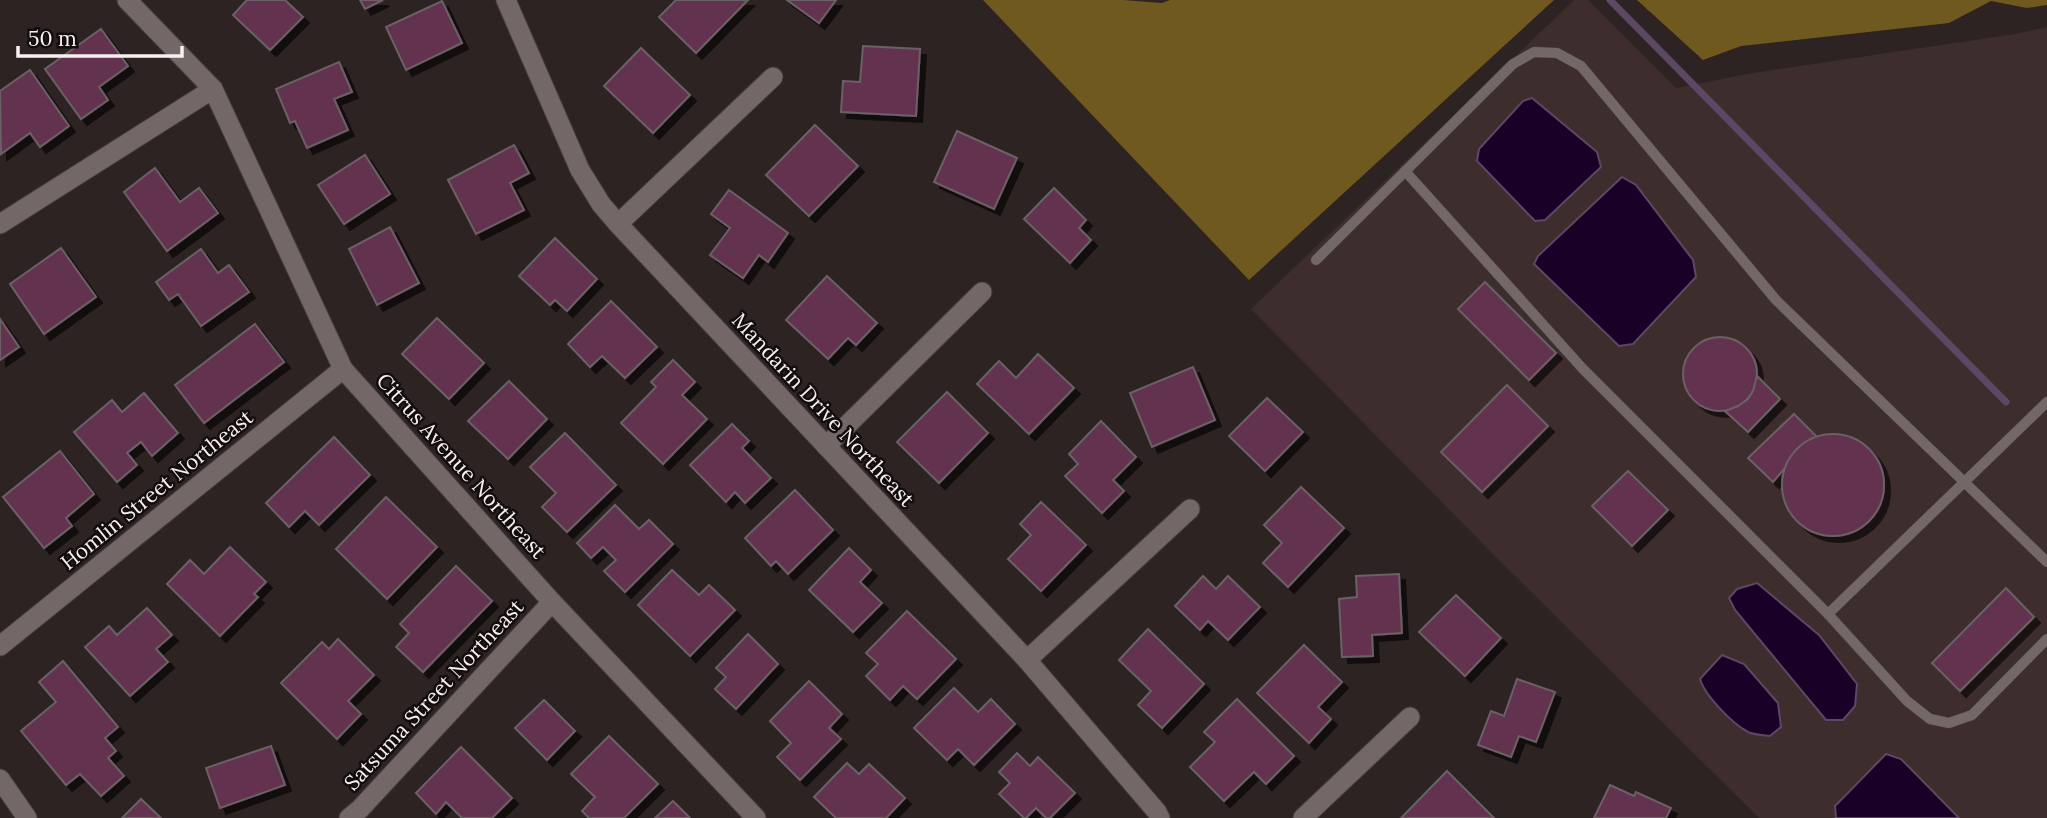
<svg xmlns="http://www.w3.org/2000/svg" width="2047" height="818" font-family="Lora,serif">
	<defs>
		<filter id="shadow"><feDropShadow dx="6" dy="6" stdDeviation="0" flood-color="#0009"/></filter>
	</defs>
	<rect width="100%" height="100%" fill="#2e2323"/>
	<!-- built -->
	<path fill="#3e2d2d" d="M1574,0H1588L1676,88L1747,74L2015,34L2047,27V818H1759L1499,560L1251,309Z"/>
	<!-- forest -->
	<g fill="#6f591e">
		<path d="M983,0H1123L1162,3L1170,0H1554L1249,280Z"/>
		<path d="M1637,0H2047V5L2027,8L1991,1L1949,23L1741,46L1703,60Z"/>
	</g>
	<!-- water -->
	<g fill="#180027" stroke="#5c4864" stroke-width="2">
		<path d="M1532,98L1597,152L1601,167L1545,220L1535,221L1477,161L1479,149L1523,101Z"/>
		<path d="M1622,177L1636,185L1693,260L1696,277L1633,344L1619,346L1534,264L1538,256Z"/>
		<path d="M1757,583L1819,635L1857,684L1855,706L1843,720H1826L1735,610L1729,598L1737,589Z"/>
		<path d="M1722,655L1744,664L1778,703L1781,727L1770,736C1764,735 1754,735 1748,732C1733,724 1705,696 1700,679Z"/>
		<path d="M1886,754L1901,759L1959,818H1836L1835,806Z"/>
	</g>
	<g fill="none" stroke-linecap="round" stroke-linejoin="round">
		<!-- stream -->
		<path stroke="#5c4864" stroke-width="7" d="M1610,0L2006,402"/>
	</g>
	<!-- building -->
	<g fill="#63324f" stroke="#6b6065" stroke-width="2" filter="url(#shadow)">
		<path d="M247,0H285L303,17L270,50L233,15Z"/>
		<path d="M360,0H383L365,9Z"/>
		<path d="M676,0H748L696,53L659,17Z"/>
		<path d="M787,0H836L819,23Z"/>
		<path d="M442,1L462,43L406,70L386,27Z"/>
		<path d="M101,29L128,66L99,87L108,100L81,119L45,69Z"/>
		<path d="M863,46L920,49L916,116L841,112L843,81L860,82Z"/>
		<path d="M641,48L690,95L653,133L604,86Z"/>
		<path d="M339,62L352,92L334,99L348,130L307,148L295,121L290,123L276,89Z"/>
		<path d="M30,70L69,126L40,147L30,133L1,154L0,91Z"/>
		<path d="M815,125L858,166L809,216L766,175Z"/>
		<path d="M957,131L1017,158L994,209L934,182Z"/>
		<path d="M514,145L529,173L510,183L524,210L476,234L448,180Z"/>
		<path d="M365,155L390,194L344,224L318,185Z"/>
		<path d="M155,168L180,202L199,188L218,213L167,251L124,192Z"/>
		<path d="M1054,188L1086,220L1079,228L1091,240L1070,263L1024,219Z"/>
		<path d="M729,190L788,233L768,262L759,255L743,278L710,255L730,228L711,214Z"/>
		<path d="M390,227L419,283L377,305L349,249Z"/>
		<path d="M555,238L597,279L567,311L555,300L550,305L519,276Z"/>
		<path d="M61,248L96,297L44,334L10,284Z"/>
		<path d="M201,249L218,273L229,265L249,292L201,326L178,294L169,300L156,282Z"/>
		<path d="M827,276L877,323L856,345L848,338L828,359L786,320Z"/>
		<path d="M1485,282L1556,353L1529,380L1458,309Z"/>
		<path d="M611,301L657,347L625,378L602,356L590,367L568,344Z"/>
		<path d="M437,318L484,363L449,399L402,354Z"/>
		<path d="M0,319L19,347L0,360Z"/>
		<path d="M255,324L284,362L204,423L175,385Z"/>
		<circle cx="1720" cy="374" r="37"/>
		<path d="M1038,354L1074,388L1029,434L977,384L999,361L1016,378Z"/>
		<path d="M673,360L695,382L682,395L707,419L663,464L621,423L656,387L651,382Z"/>
		<path d="M1193,367L1215,420L1152,447L1130,393Z"/>
		<path d="M1757,376L1780,399L1748,432L1725,411L1738,406L1748,399L1753,391Z"/>
		<path d="M509,381L547,419L508,459L468,421Z"/>
		<path d="M1507,385L1548,426L1482,492L1441,452Z"/>
		<path d="M947,392L988,433L939,483L897,442Z"/>
		<path d="M144,393L178,433L152,456L141,442L127,453L137,465L117,482L74,432L112,400L122,412Z"/>
		<path d="M1267,398L1303,432L1265,471L1229,436Z"/>
		<path d="M1794,414L1817,437L1797,449L1785,468L1773,482L1748,458Z"/>
		<path d="M1101,421L1136,457L1113,480L1124,491L1102,513L1065,476L1078,464L1069,454Z"/>
		<path d="M732,424L749,441L742,448L771,478L745,503L735,492L726,502L690,465Z"/>
		<path d="M565,433L616,485L567,532L542,507L556,493L530,467Z"/>
		<circle cx="1833" cy="485" r="51"/>
		<path d="M334,437L370,475L319,525L305,511L289,527L266,503Z"/>
		<path d="M60,451L94,494L66,518L72,526L44,548L3,497Z"/>
		<path d="M1628,471L1668,510L1632,546L1592,506Z"/>
		<path d="M1301,487L1344,528L1288,587L1263,563L1282,543L1264,525Z"/>
		<path d="M795,490L833,530L788,574L776,561L771,566L745,538Z"/>
		<path d="M386,497L437,547L387,599L336,549Z"/>
		<path d="M1041,502L1086,545L1041,591L1008,559L1031,535L1020,524Z"/>
		<path d="M615,505L639,529L649,520L673,544L625,592L604,571L616,560L603,547L591,558L577,543Z"/>
		<path d="M230,547L266,582L254,594L258,597L220,636L167,584L190,560L204,574Z"/>
		<path d="M849,548L871,570L860,582L882,603L853,632L809,590Z"/>
		<path d="M456,566L492,601L423,672L396,647L409,633L400,624Z"/>
		<path d="M672,570L699,595L709,585L735,610L690,656L638,605Z"/>
		<path d="M1399,574L1402,633L1372,635L1373,656L1342,657L1339,599L1357,597L1356,576Z"/>
		<path d="M1203,576L1216,589L1228,576L1260,607L1228,640L1208,621L1200,630L1175,606Z"/>
		<path d="M2006,588L2034,617L1960,691L1932,663Z"/>
		<path d="M1456,595L1501,638L1465,676L1419,632Z"/>
		<path d="M147,608L172,635L156,649L168,662L130,696L85,647L109,626L117,635Z"/>
		<path d="M907,611L956,659L917,699L903,686L890,700L866,676L878,664L866,653Z"/>
		<path d="M1148,629L1204,684L1162,728L1138,705L1151,691L1119,660Z"/>
		<path d="M748,634L778,664L736,709L715,689L726,677L716,668Z"/>
		<path d="M338,639L374,675L348,701L361,714L337,739L281,683L322,642L329,649Z"/>
		<path d="M1304,645L1342,682L1318,707L1331,719L1309,743L1257,693Z"/>
		<path d="M63,661L118,727L105,738L116,751L108,758L124,776L101,796L80,774L66,785L21,731L56,702L39,682Z"/>
		<path d="M1517,679L1555,692L1536,742L1519,736L1511,757L1478,745L1491,711L1504,716Z"/>
		<path d="M809,681L842,714L829,728L841,739L800,780L777,757L791,743L770,721Z"/>
		<path d="M954,688L978,712L991,699L1015,724L974,765L958,749L947,760L914,728Z"/>
		<path d="M1237,699L1294,756L1266,784L1254,772L1224,801L1190,767L1215,742L1204,732Z"/>
		<path d="M544,700L575,731L547,760L515,728Z"/>
		<path d="M609,736L658,784L624,818H589L582,811L595,797L571,774Z"/>
		<path d="M271,746L285,785L220,808L206,768Z"/>
		<path d="M461,747L512,798L492,818H462L446,802L436,814L416,793Z"/>
		<path d="M1017,753L1030,766L1038,757L1075,793L1050,818H1046L1036,808L1026,818H1024L999,794L1010,783L999,772Z"/>
		<path d="M847,763L859,774L869,764L905,798L886,818H836L814,797Z"/>
		<path d="M1447,771L1494,818H1401Z"/>
		<path d="M1610,785L1634,796L1636,792L1671,808L1666,818H1594Z"/>
		<path d="M141,799L161,818H122Z"/>
		<path d="M673,801L690,818H655Z"/>
	</g>
	<g fill="none" stroke-linecap="round" stroke-linejoin="round">
		<!-- lane casing -->
		<g stroke="#483f3f" stroke-width="11">
			<g id="lane">
				<path d="M1405,171L1583,369L1828,614L1907,701L1930,719L1949,723L1972,715L2047,639"/>
				<path d="M1316,260L1513,64L1534,52L1557,53L1581,66L1776,300L2047,562"/>
				<path d="M1828,614L2047,402"/>
			</g>
		</g>
		<!-- street casing -->
		<g stroke="#483f3f" stroke-width="21">
			<g id="street">
				<path d="M127,0L213,89L343,369L552,602L756,818"/>
				<path d="M506,0L580,170L601,204L618,224L1027,660L1157,812L1160,818"/>
				<path d="M0,224L213,89"/>
				<path d="M618,224L773,77"/>
				<path d="M826,446L982,292"/>
				<path d="M0,646L343,369"/>
				<path d="M1027,660L1190,509"/>
				<path d="M0,779L27,818"/>
				<path d="M349,818L360,809L552,602"/>
				<path d="M1303,818L1410,717"/>
			</g>
		</g>
		<!-- lane -->
		<use href="#lane" stroke="#746767" stroke-width="10"/>
		<!-- street -->
		<use href="#street" stroke="#746767" stroke-width="19"/>
	</g>
	<g text-anchor="middle" stroke-width="5" stroke-linejoin="round" paint-order="stroke">
		<!-- street labels -->
		<g font-size="21" fill="#f9f1f1" stroke="#130e0e">
			<text transform="translate(823 410) rotate(47)" y="7">Mandarin Drive Northeast</text>
			<text transform="translate(461 466) rotate(48)" y="7">Citrus Avenue Northeast</text>
			<text transform="translate(157 490) rotate(-39)" y="7">Homlin Street Northeast</text>
			<text transform="translate(434 695) rotate(-47)" y="7">Satsuma Street Northeast</text>
		</g>
	</g>
	<!-- scale -->
	<path d="M18 46v10h164v-10" fill="none" stroke="#f9f1f1" stroke-width="3.5"/>
	<text x="28" y="46" font-size="21" fill="#f9f1f1" stroke="#130e0e" stroke-width="5" paint-order="stroke">50 m</text>
</svg>
